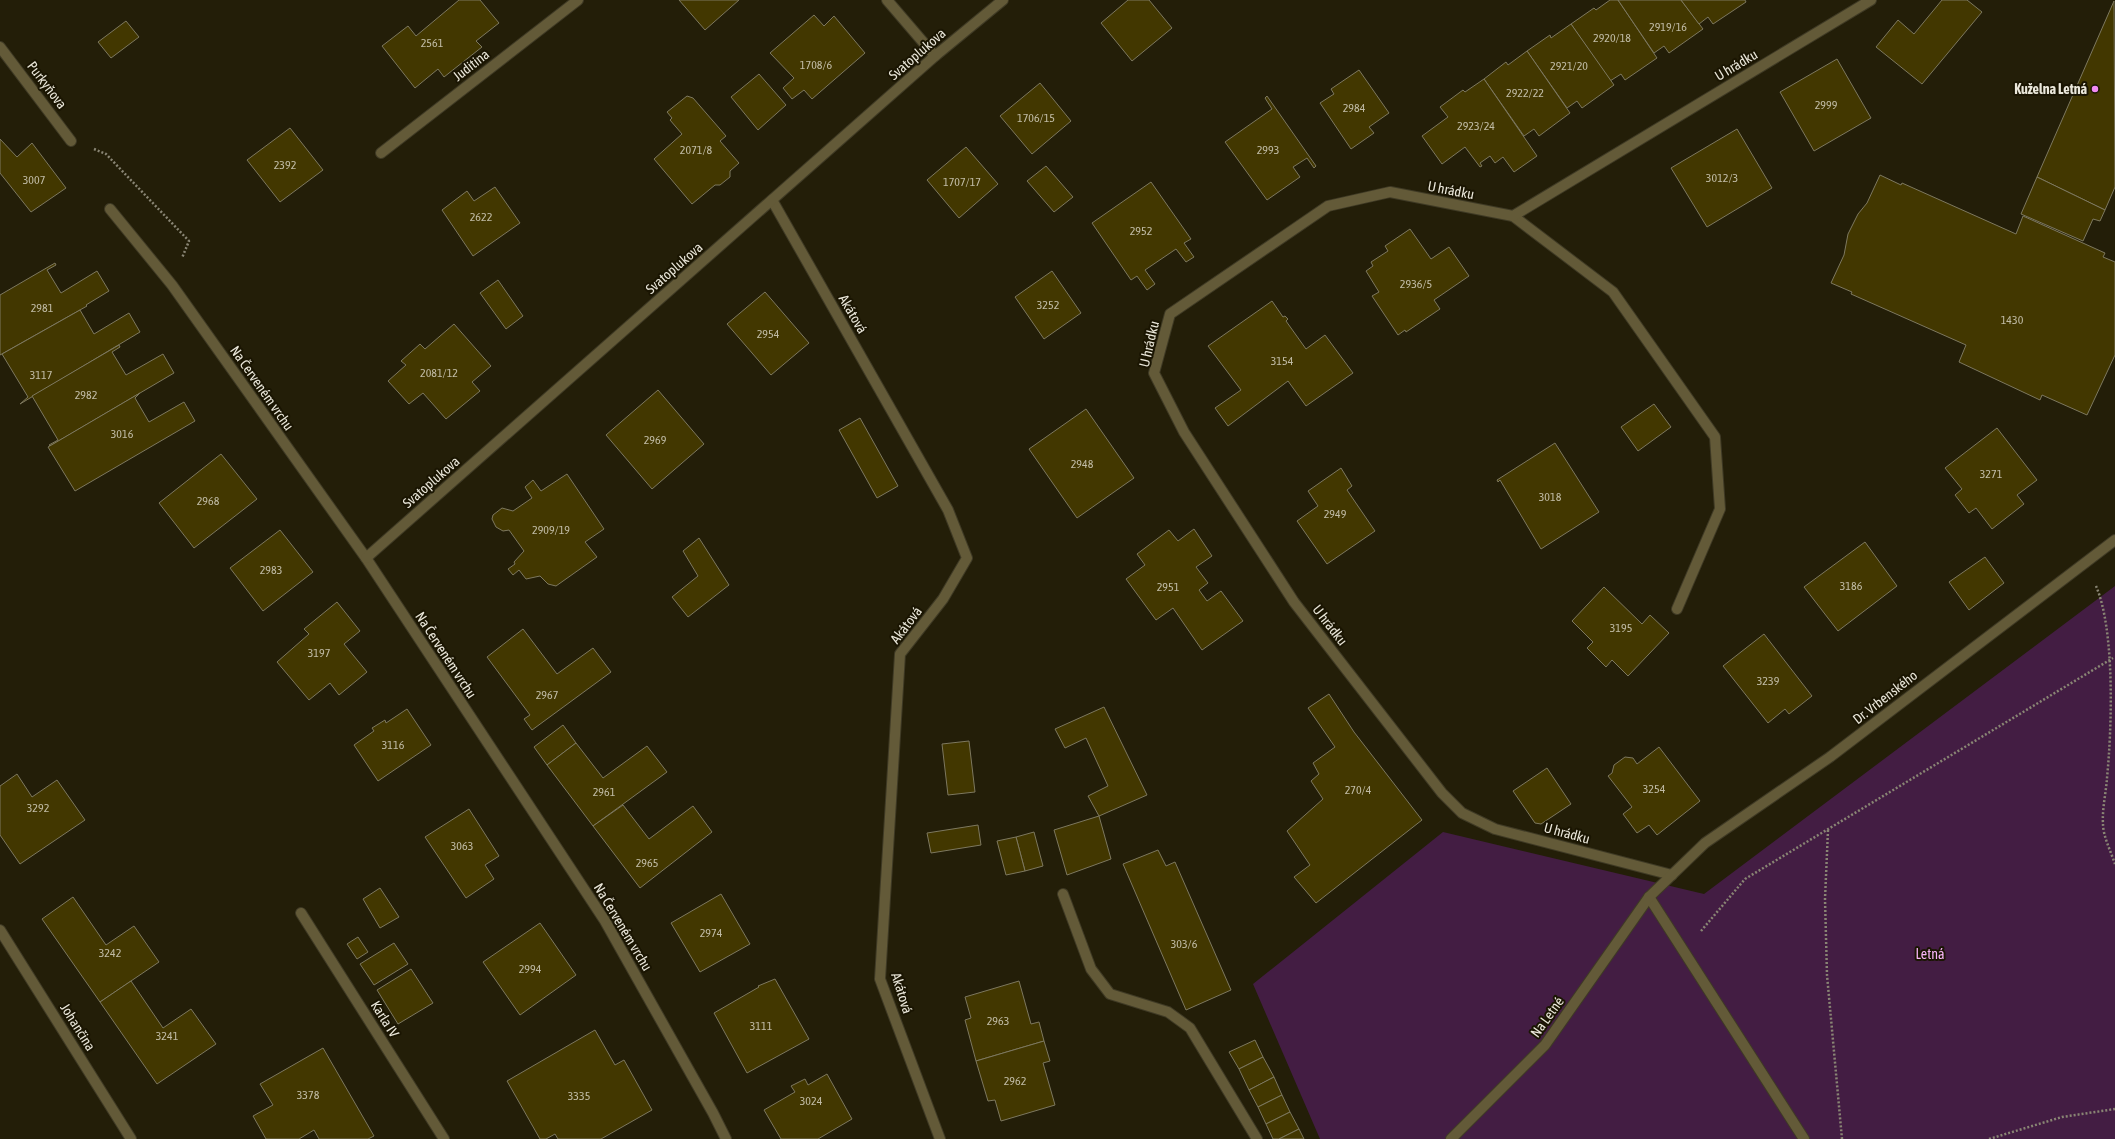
<svg xmlns="http://www.w3.org/2000/svg" width="2115" height="1139" font-family="'Asap Condensed',sans-serif">
	<rect width="100%" height="100%" fill="#231e08"/>
	<!-- park -->
	<path fill="#431d43" d="M2115,586V1139H1320L1253,984L1443,832L1704,894Z"/>
	<!-- building -->
	<g fill="#423700" stroke="#7d785f">
		<path d="M459,0H480L499,23L476,41L482,47L444,77L438,69L415,88L382,46L408,26L416,36Z"/>
		<path d="M679,0H739L705,30Z"/>
		<path d="M1128,0H1149L1172,28L1132,61L1101,23Z"/>
		<path d="M1610,0H1618L1657,58L1625,80L1621,74L1610,81L1571,24L1594,8L1596,10Z"/>
		<path d="M1618,0H1681L1703,29L1669,53L1664,46L1654,53Z"/>
		<path d="M1681,0H1745L1746,2L1713,24L1708,17L1699,24Z"/>
		<path d="M1942,0H1967L1982,12L1922,84L1876,47L1898,20L1914,34Z"/>
		<path d="M2114,1L2115,187L2105,210L2037,177Z"/>
		<path d="M814,15L824,26L834,16L865,53L812,99L804,90L792,99L783,88L794,78L770,53Z"/>
		<path d="M126,21L139,37L111,58L98,42Z"/>
		<path d="M1571,24L1614,85L1582,108L1577,101L1567,108L1527,51L1550,35L1551,38Z"/>
		<path d="M1527,51L1570,113L1539,136L1534,129L1524,136L1484,79L1506,62L1508,65Z"/>
		<path d="M1837,59L1871,118L1814,151L1780,92Z"/>
		<path d="M1359,70L1389,113L1369,127L1374,133L1351,149L1320,103L1334,94L1331,89Z"/>
		<path d="M759,74L786,105L758,130L731,97Z"/>
		<path d="M1484,79L1537,156L1514,172L1503,157L1495,163L1490,156L1480,163L1482,166L1480,167L1465,147L1442,164L1422,136L1448,117L1440,107L1463,90L1465,92Z"/>
		<path d="M1040,83L1071,121L1032,154L1000,116Z"/>
		<path d="M687,96L693,98L726,136L720,141L739,163L730,171V177L720,185H715L692,204L654,159L682,134L670,120L672,118L667,112Z"/>
		<path d="M1267,96L1316,166L1314,168L1307,158L1293,167L1300,177L1267,200L1225,142L1272,109L1265,98Z"/>
		<path d="M290,128L323,170L280,202L247,160Z"/>
		<path d="M1737,129L1772,188L1707,227L1671,168Z"/>
		<path d="M0,139L17,157L32,143L66,188L31,212L0,173Z"/>
		<path d="M966,147L998,184L959,218L927,180Z"/>
		<path d="M1046,166L1073,197L1054,212L1027,181Z"/>
		<path d="M1880,175L1901,185L1902,183L2016,234L2023,216L2105,253L2103,257L2115,262V355L2087,415L2042,395L2040,400L1959,362L1966,345L1851,294L1852,292L1831,283L1844,255L1848,234L1858,214L1867,203Z"/>
		<path d="M2037,177L2105,210L2100,221L2093,219L2083,241L2021,214Z"/>
		<path d="M1151,182L1191,239L1184,243L1194,257L1186,262L1176,249L1145,270L1155,284L1147,290L1137,276L1131,280L1092,223Z"/>
		<path d="M495,187L520,223L473,256L442,210L467,191L474,201Z"/>
		<path d="M1410,229L1431,259L1449,247L1469,276L1434,300L1440,309L1406,332L1405,330L1398,335L1372,296L1379,292L1366,271L1373,266L1371,262L1388,251L1385,246Z"/>
		<path d="M55,263L56,265L47,270L61,293L97,271L109,291L86,305L87,306L0,355V295Z"/>
		<path d="M1052,271L1081,313L1044,339L1015,297Z"/>
		<path d="M498,280L523,316L506,329L480,293Z"/>
		<path d="M765,292L809,343L771,375L727,324Z"/>
		<path d="M1272,301L1283,317L1285,316L1288,319L1286,321L1306,349L1325,335L1353,373L1306,406L1288,381L1228,426L1215,408L1241,390L1208,346Z"/>
		<path d="M80,310L94,334L129,313L140,332L20,404L28,397L2,354Z"/>
		<path d="M454,324L491,366L472,382L480,391L446,419L423,393L409,404L388,381L406,365L401,361L420,344L425,349Z"/>
		<path d="M119,345L120,347L112,352L126,375L163,354L174,373L50,446L49,445L58,440L32,396Z"/>
		<path d="M658,390L704,444L652,489L606,435Z"/>
		<path d="M140,393L135,398L149,422L184,402L195,421L75,491L48,447Z"/>
		<path d="M1654,404L1671,427L1638,451L1621,427Z"/>
		<path d="M1086,409L1134,478L1077,518L1029,449Z"/>
		<path d="M860,418L898,486L877,498L839,430Z"/>
		<path d="M1997,428L2037,480L2017,495L2024,504L1992,529L1976,508L1969,513L1955,495L1962,489L1945,468Z"/>
		<path d="M1555,443L1599,512L1541,549L1500,480L1498,482L1497,480Z"/>
		<path d="M221,454L257,499L194,548L159,503Z"/>
		<path d="M1341,468L1352,486L1347,490L1375,531L1327,564L1297,521L1318,506L1308,491Z"/>
		<path d="M567,474L604,529L585,542L597,557L556,586L548,584L540,576L526,579L519,570L513,575L508,569L515,564L514,562L524,551L509,530L503,531L496,527L492,519L493,515L502,508L513,511L532,498L525,487L533,480L541,491Z"/>
		<path d="M1194,529L1212,556L1196,567L1208,583L1199,590L1207,601L1221,591L1243,621L1202,650L1173,608L1156,620L1126,579L1145,565L1137,554L1169,530L1178,541Z"/>
		<path d="M280,530L313,572L263,611L230,568Z"/>
		<path d="M699,538L729,585L688,617L672,597L698,576L683,551Z"/>
		<path d="M1865,542L1897,586L1838,631L1804,587Z"/>
		<path d="M1985,557L2004,583L1969,610L1949,582Z"/>
		<path d="M1604,587L1642,624L1650,615L1669,633L1628,676L1612,660L1606,667L1587,648L1593,642L1572,621Z"/>
		<path d="M337,602L360,631L344,644L367,672L339,695L330,683L309,700L277,662L309,634L304,629Z"/>
		<path d="M523,629L557,674L593,648L611,672L532,730L524,719L530,715L487,657Z"/>
		<path d="M1764,634L1812,696L1789,714L1785,709L1768,723L1723,666Z"/>
		<path d="M1329,694L1354,732L1422,820L1316,903L1294,877L1310,865L1287,831L1323,799L1311,781L1319,774L1313,763L1335,747L1308,708Z"/>
		<path d="M1104,707L1147,795L1099,816L1088,796L1108,786L1086,738L1065,748L1055,729Z"/>
		<path d="M407,709L431,745L378,781L354,745L374,731L372,728L385,720L386,723Z"/>
		<path d="M563,725L576,743L547,765L534,747Z"/>
		<path d="M969,741L975,792L948,795L942,744Z"/>
		<path d="M576,743L603,778L647,746L667,772L593,826L547,765Z"/>
		<path d="M1659,747L1700,801L1657,835L1649,825L1637,833L1623,814L1632,807L1608,776L1612,773L1614,765L1625,757L1633,758L1637,764Z"/>
		<path d="M1547,768L1571,804L1541,824L1535,823L1513,791Z"/>
		<path d="M17,774L32,797L57,780L85,820L20,864L0,835V786Z"/>
		<path d="M623,805L649,839L693,806L712,832L640,888L593,826Z"/>
		<path d="M469,809L499,856L485,865L494,879L466,898L425,837Z"/>
		<path d="M1099,816L1111,859L1067,875L1054,830Z"/>
		<path d="M978,825L981,845L931,853L927,833Z"/>
		<path d="M1034,832L1043,866L1025,871L1016,837Z"/>
		<path d="M1016,837L1025,871L1006,875L997,841Z"/>
		<path d="M1158,850L1166,866L1175,862L1231,990L1186,1010L1123,864Z"/>
		<path d="M380,888L399,917L380,928L363,899Z"/>
		<path d="M721,894L750,944L700,972L671,923Z"/>
		<path d="M73,897L106,945L134,926L159,962L100,1002L42,919Z"/>
		<path d="M540,923L576,975L520,1015L483,962Z"/>
		<path d="M358,937L368,952L357,959L347,944Z"/>
		<path d="M394,943L408,964L374,985L360,964Z"/>
		<path d="M411,969L433,1003L398,1024L377,990Z"/>
		<path d="M775,979L809,1039L747,1073L714,1013L759,987L758,986Z"/>
		<path d="M131,981L163,1028L191,1009L216,1044L157,1084L100,1002Z"/>
		<path d="M1019,981L1031,1024L1039,1022L1044,1041L976,1061L965,1020L971,1018L965,997Z"/>
		<path d="M595,1030L615,1065L624,1060L652,1110L601,1139H558L555,1134L546,1139H540L507,1081Z"/>
		<path d="M1255,1040L1263,1057L1239,1069L1229,1052Z"/>
		<path d="M1044,1041L1050,1061L1043,1063L1055,1105L1001,1121L995,1100L988,1101L976,1061Z"/>
		<path d="M323,1048L374,1136L368,1139H319L314,1130L299,1139H266L253,1116L273,1105L260,1084Z"/>
		<path d="M1263,1057L1274,1077L1249,1090L1239,1069Z"/>
		<path d="M827,1074L852,1119L818,1139H781L764,1110L795,1092L791,1086L805,1079L808,1085Z"/>
		<path d="M1274,1077L1282,1095L1258,1107L1249,1090Z"/>
		<path d="M1282,1095L1290,1112L1266,1124L1258,1107Z"/>
		<path d="M1290,1112L1299,1129L1279,1139H1273L1266,1124Z"/>
		<path d="M1299,1129L1304,1139H1279Z"/>
	</g>
	<g fill="none" stroke-linecap="round" stroke-linejoin="round">
		<!-- lane casing -->
		<g stroke="#3f3a25" stroke-width="12">
			<path id="lane" d="M1649,897L1804,1139"/>
		</g>
		<!-- street casing -->
		<g stroke="#3f3a25" stroke-width="12">
			<g id="street">
				<path d="M887,0L935,56"/>
				<path d="M0,47L71,141"/>
				<path d="M381,153L578,0"/>
				<path d="M772,200L948,510L967,558L943,599L900,654L880,979L940,1139"/>
				<path d="M110,209L172,285L366,558L605,921L713,1113L726,1139"/>
				<path d="M1513,216L1613,292L1715,437L1720,509L1677,609"/>
				<path d="M366,558L935,56L1003,0"/>
				<path d="M1672,875L1495,829L1462,813L1442,793L1294,602L1184,432L1154,373L1170,314L1328,206L1390,192L1513,216L1871,0"/>
				<path d="M1063,894L1091,969L1110,994L1168,1012L1190,1028L1257,1139"/>
				<path d="M301,913L444,1139"/>
				<path d="M0,930L131,1139"/>
				<path d="M1451,1139L1545,1045L1649,897L1705,843L1830,757L2115,540"/>
			</g>
		</g>
		<!-- path -->
		<g stroke="#898574" stroke-width="2.5" stroke-dasharray="2 2" stroke-linecap="butt">
			<path d="M94,149L106,154L189,241L182,258"/>
			<path d="M2096,586C2115,630 2112,727 2107,778C2106,793 2102,809 2103,824C2103,836 2111,852 2115,864"/>
			<path d="M1828,830L1825,899L1827,975L1842,1139"/>
			<path d="M1701,931L1745,879L2113,658"/>
			<path d="M1989,1139L2062,1117L2115,1109"/>
		</g>
		<!-- lane -->
		<use href="#lane" stroke="#635a38" stroke-width="10"/>
		<!-- street -->
		<use href="#street" stroke="#635a38" stroke-width="10"/>
	</g>
	<!-- markers -->
	<circle fill="#f28af3" stroke="#1a1502" stroke-width="1.5" cx="2095" cy="89" r="4"/>
	<g text-anchor="middle" stroke-width="4" stroke-linejoin="round" paint-order="stroke">
		<!-- number labels -->
		<g font-size="12" fill="#c0bba4">
			<text x="1668" y="31">2919/16</text>
			<text x="1612" y="42">2920/18</text>
			<text x="432" y="47">2561</text>
			<text x="816" y="69">1708/6</text>
			<text x="1569" y="70">2921/20</text>
			<text x="1525" y="97">2922/22</text>
			<text x="1826" y="109">2999</text>
			<text x="1354" y="112">2984</text>
			<text x="1036" y="122">1706/15</text>
			<text x="1476" y="130">2923/24</text>
			<text x="696" y="154">2071/8</text>
			<text x="1268" y="154">2993</text>
			<text x="285" y="169">2392</text>
			<text x="1722" y="182">3012/3</text>
			<text x="34" y="184">3007</text>
			<text x="962" y="186">1707/17</text>
			<text x="481" y="221">2622</text>
			<text x="1141" y="235">2952</text>
			<text x="1416" y="288">2936/5</text>
			<text x="1048" y="309">3252</text>
			<text x="42" y="312">2981</text>
			<text x="2012" y="324">1430</text>
			<text x="768" y="338">2954</text>
			<text x="1282" y="365">3154</text>
			<text x="439" y="377">2081/12</text>
			<text x="41" y="379">3117</text>
			<text x="86" y="399">2982</text>
			<text x="122" y="438">3016</text>
			<text x="655" y="444">2969</text>
			<text x="1082" y="468">2948</text>
			<text x="1991" y="478">3271</text>
			<text x="1550" y="501">3018</text>
			<text x="208" y="505">2968</text>
			<text x="1335" y="518">2949</text>
			<text x="551" y="534">2909/19</text>
			<text x="271" y="574">2983</text>
			<text x="1851" y="590">3186</text>
			<text x="1168" y="591">2951</text>
			<text x="1621" y="632">3195</text>
			<text x="319" y="657">3197</text>
			<text x="1768" y="685">3239</text>
			<text x="547" y="699">2967</text>
			<text x="393" y="749">3116</text>
			<text x="1654" y="793">3254</text>
			<text x="1358" y="794">270/4</text>
			<text x="604" y="796">2961</text>
			<text x="38" y="812">3292</text>
			<text x="462" y="850">3063</text>
			<text x="647" y="867">2965</text>
			<text x="711" y="937">2974</text>
			<text x="1184" y="948">303/6</text>
			<text x="110" y="957">3242</text>
			<text x="530" y="973">2994</text>
			<text x="998" y="1025">2963</text>
			<text x="761" y="1030">3111</text>
			<text x="167" y="1040">3241</text>
			<text x="1015" y="1085">2962</text>
			<text x="308" y="1099">3378</text>
			<text x="579" y="1100">3335</text>
			<text x="811" y="1105">3024</text>
		</g>
		<!-- street labels -->
		<g font-size="14" fill="#eae7da" stroke="#1a1502">
			<text transform="translate(917 54) rotate(-41)" y="5">Svatoplukova</text>
			<text transform="translate(471 65) rotate(-38)" y="5">Juditina</text>
			<text transform="translate(1736 65) rotate(-31)" y="5">U hrádku</text>
			<text transform="translate(47 85) rotate(53)" y="5">Purkyňova</text>
			<text transform="translate(1451 190) rotate(11)" y="5">U hrádku</text>
			<text transform="translate(674 268) rotate(-41)" y="5">Svatoplukova</text>
			<text transform="translate(853 314) rotate(60)" y="5">Akátová</text>
			<text transform="translate(1149 344) rotate(-77)" y="5">U hrádku</text>
			<text transform="translate(262 388) rotate(55)" y="5">Na Červeném vrchu</text>
			<text transform="translate(431 482) rotate(-41)" y="5">Svatoplukova</text>
			<text transform="translate(906 625) rotate(-53)" y="5">Akátová</text>
			<text transform="translate(1330 625) rotate(52)" y="5">U hrádku</text>
			<text transform="translate(446 655) rotate(57)" y="5">Na Červeném vrchu</text>
			<text transform="translate(1885 697) rotate(-38)" y="5">Dr. Vrbenského</text>
			<text transform="translate(1567 833) rotate(15)" y="5">U hrádku</text>
			<text transform="translate(623 927) rotate(59)" y="5">Na Červeném vrchu</text>
			<text transform="translate(902 993) rotate(73)" y="5">Akátová</text>
			<text transform="translate(1547 1017) rotate(-54)" y="5">Na Letné</text>
			<text transform="translate(385 1019) rotate(58)" y="5">Karla IV</text>
			<text transform="translate(78 1027) rotate(58)" y="5">Johančina</text>
		</g>
		<!-- poi labels -->
		<g font-size="14" font-weight="bold" fill="#eae7da" stroke="#1a1502" text-anchor="end">
			<text x="2087" y="94">Kuželna Letná</text>
		</g>
		<!-- park labels -->
		<g font-size="14" fill="#f9b5f9" stroke="#1a1502">
			<text x="1930" y="959">Letná</text>
		</g>
	</g>
</svg>
